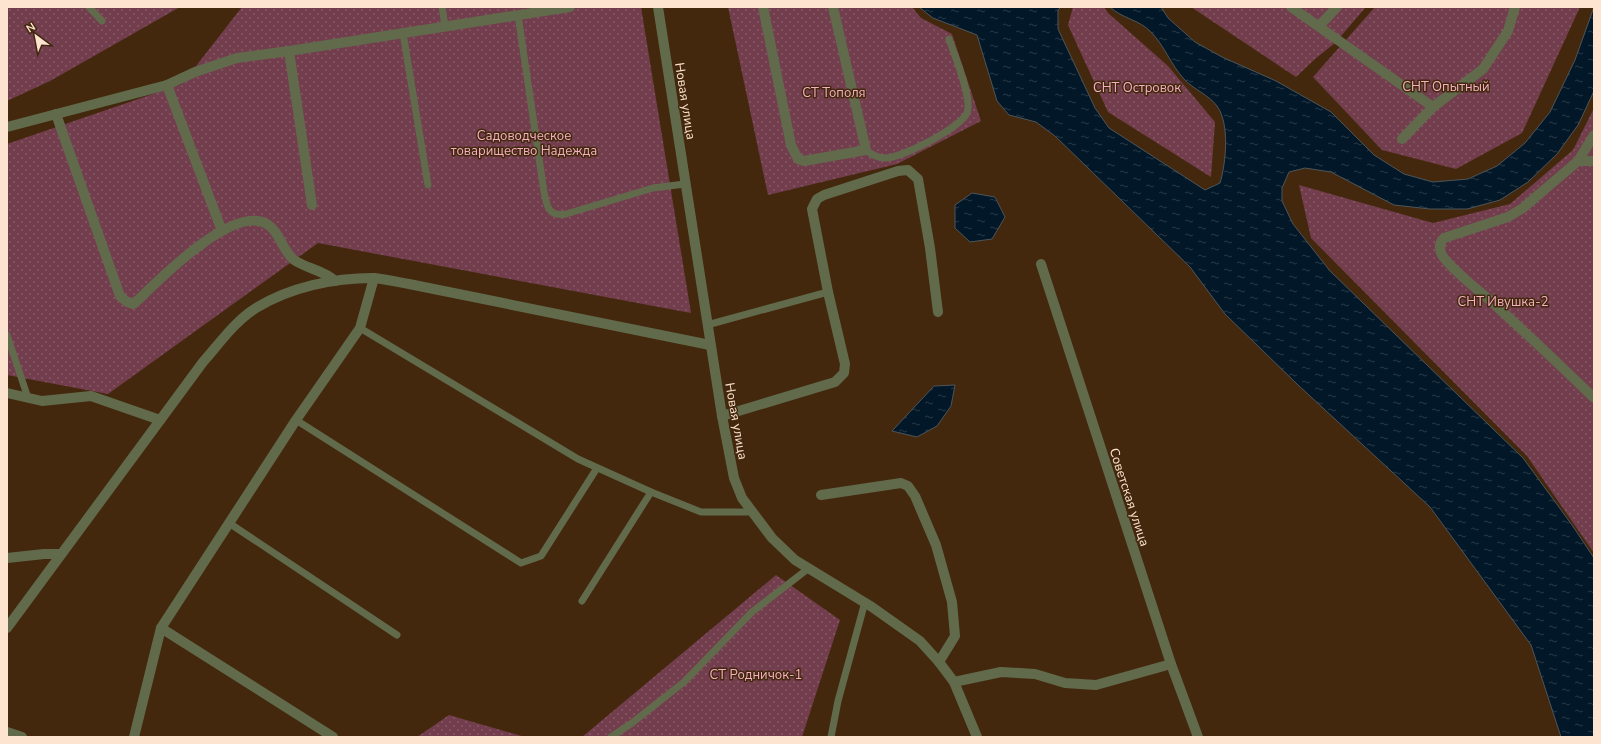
<svg xmlns="http://www.w3.org/2000/svg" width="1601" height="744" font-family="'Nunito Sans',sans-serif">
	<defs>
		<pattern id="garden-dots" width="8" height="8" patternUnits="userSpaceOnUse"><rect width="8" height="8" fill="#723d4d"/><path d="M2 2h.1M6 6h.1" fill="none" stroke="#875966" stroke-width="1.8" stroke-linecap="round"/></pattern>
		<pattern id="water-ripples" width="26" height="14" patternUnits="userSpaceOnUse"><rect width="26" height="14" fill="#021828"/><path d="M2 4q2-2 4 0t4 0M15 11q2-2 4 0t4 0" fill="none" stroke="#283946"/></pattern>
	</defs>
	<rect width="100%" height="100%" fill="#43280d"/>
	<!-- garden -->
	<g fill="url(#garden-dots)">
		<path d="M7,7H180L50,81L7,101Z"/>
		<path d="M242,7H641L691,313L318,243L108,394L7,375V144L182,84Z"/>
		<path d="M728,7H912L921,18L952,34L981,121L897,164L768,195Z"/>
		<path d="M1073,7H1104L1108,13L1168,66L1215,122L1211,177L1108,112L1068,25Z"/>
		<path d="M1191,7H1366L1335,43L1315,59L1296,77Z"/>
		<path d="M1375,7H1580L1522,133L1456,169L1382,150L1313,77Z"/>
		<path d="M1594,108V553L1527,456L1311,238L1299,185L1433,223L1510,204L1573,150Z"/>
		<path d="M776,575L840,620L802,737H582Z"/>
		<path d="M449,715L525,737H417Z"/>
	</g>
	<!-- water -->
	<g fill="url(#water-ripples)" stroke="#4d555a">
		<path d="M919,7H1061L1058,10V29L1095,108L1109,128L1205,190L1220,183C1226,163 1230,124 1217,106C1209,95 1193,89 1184,79C1171,65 1164,45 1151,32C1140,20 1121,18 1110,7H1161L1168,18L1195,42L1222,57L1276,81L1331,112L1374,155L1404,174L1433,182L1468,179L1497,166L1525,143L1550,112L1575,60L1594,7V91L1578,125L1557,154L1528,182L1500,200L1467,209H1430L1394,205L1331,172L1305,168L1289,172L1282,188V201L1293,224L1330,271L1523,458L1572,525L1594,558V737H1561L1531,645L1430,507L1297,384L1225,314L1190,267L1055,136L1036,122L1009,115L997,101L977,35L933,18Z"/>
		<path d="M972,193L995,197L1005,217L992,239L970,242L955,228V205Z"/>
		<path d="M955,385L951,406L937,426L917,437L892,431L934,386Z"/>
	</g>
	<g fill="none" stroke-linecap="round" stroke-linejoin="round">
		<!-- service -->
		<g stroke="#616b4c" stroke-width="7">
			<path d="M89,7L102,21"/>
			<path d="M442,7L445,26"/>
			<path d="M518,15L544,192C547,206 548,217 566,214L653,188L685,184"/>
			<path d="M403,33L428,185"/>
			<path d="M866,150C872,155 877,158 885,158C902,158 960,128 967,113C973,99 954,54 949,39"/>
			<path d="M707,325L828,292"/>
			<path d="M360,328L578,459L651,492L701,512H753"/>
			<path d="M7,335L28,398"/>
			<path d="M296,420L521,563L541,556L597,468"/>
			<path d="M229,523L397,635"/>
			<path d="M582,601L651,492"/>
			<path d="M611,737L632,723L684,682L752,612L809,568"/>
			<path d="M831,737L838,701L865,602"/>
		</g>
		<!-- minor -->
		<g stroke="#616b4c" stroke-width="10">
			<path d="M763,7L791,145L798,159L804,161L866,150L833,7"/>
			<path d="M1291,7L1433,107"/>
			<path d="M1319,26L1337,7"/>
			<path d="M289,51L312,205"/>
			<path d="M167,85L222,231"/>
			<path d="M56,114L120,296L127,302L133,304L138,300C160,279 233,204 267,224C280,232 282,250 294,260C307,269 324,270 335,281"/>
			<path d="M7,127L167,85L195,72L237,58L289,51L570,7"/>
			<path d="M1594,135L1578,161L1523,208L1508,217L1444,238C1439,243 1439,249 1442,255C1449,268 1481,292 1493,303C1527,334 1561,366 1594,398"/>
			<path d="M1402,139L1433,107L1483,69L1508,31L1515,7"/>
			<path d="M1578,161H1594"/>
			<path d="M1041,264L1171,664L1198,737"/>
			<path d="M7,393L42,401L91,396L160,420"/>
			<path d="M722,416L835,382L844,373L845,364L828,292L812,209L817,199L824,195L898,171L908,170L918,179L930,248L938,312"/>
			<path d="M821,495L901,483L908,486L915,496L936,545L952,602L955,636L939,662"/>
			<path d="M7,558L44,554H61"/>
			<path d="M7,628L203,362C219,344 235,321 256,308C290,287 334,278 373,278C385,279 398,282 409,284L710,345"/>
			<path d="M161,628L333,737"/>
			<path d="M954,682L1001,672L1035,674L1065,683L1096,685L1171,664"/>
			<path d="M7,732L22,737"/>
			<path d="M134,737L161,628L296,420L360,328L374,278"/>
		</g>
		<!-- tertiary -->
		<path stroke="#616b4c" stroke-width="10" d="M658,7L722,416L734,478L742,498L772,538L795,560L872,607L920,641L939,662L954,682L977,737"/>
	</g>
	<g text-anchor="middle" stroke-width="3" stroke-linejoin="round" paint-order="stroke">
		<!-- park labels -->
		<g font-size="13" fill="#f5b1c3" stroke="#43280d">
			<text x="1446" y="91">СНТ Опытный</text>
			<text x="1137" y="92">СНТ Островок</text>
			<text x="834" y="97">СТ Тополя</text>
			<text x="524" y="140">Садоводческое<tspan x="524" dy="15">товарищество Надежда</tspan></text>
			<text x="1503" y="306">СНТ Ивушка-2</text>
			<text x="756" y="679">СТ Родничок-1</text>
		</g>
		<!-- street labels -->
		<g font-size="13" fill="#fde4d0" stroke="#43280d">
			<text transform="translate(686 101) rotate(81)" y="5">Новая улица</text>
			<text transform="translate(737 421) rotate(80)" y="5">Новая улица</text>
			<text transform="translate(1130 497) rotate(72)" y="5">Советская улица</text>
		</g>
	</g>
	<!-- border -->
	<rect width="1601" height="744" fill="none" stroke="#fde4d0" stroke-width="16"/>
	<!-- north arrow -->
	<g transform="translate(36 36) rotate(328)" stroke="#43280d" stroke-width="3" paint-order="stroke">
	<path d="M0-3L7 15L0 10L-7 15Z" fill="#fde4d0"/>
	<text y="-6" font-size="11" font-weight="bold" text-anchor="middle" fill="#fde4d0">N</text>
	</g>
</svg>
